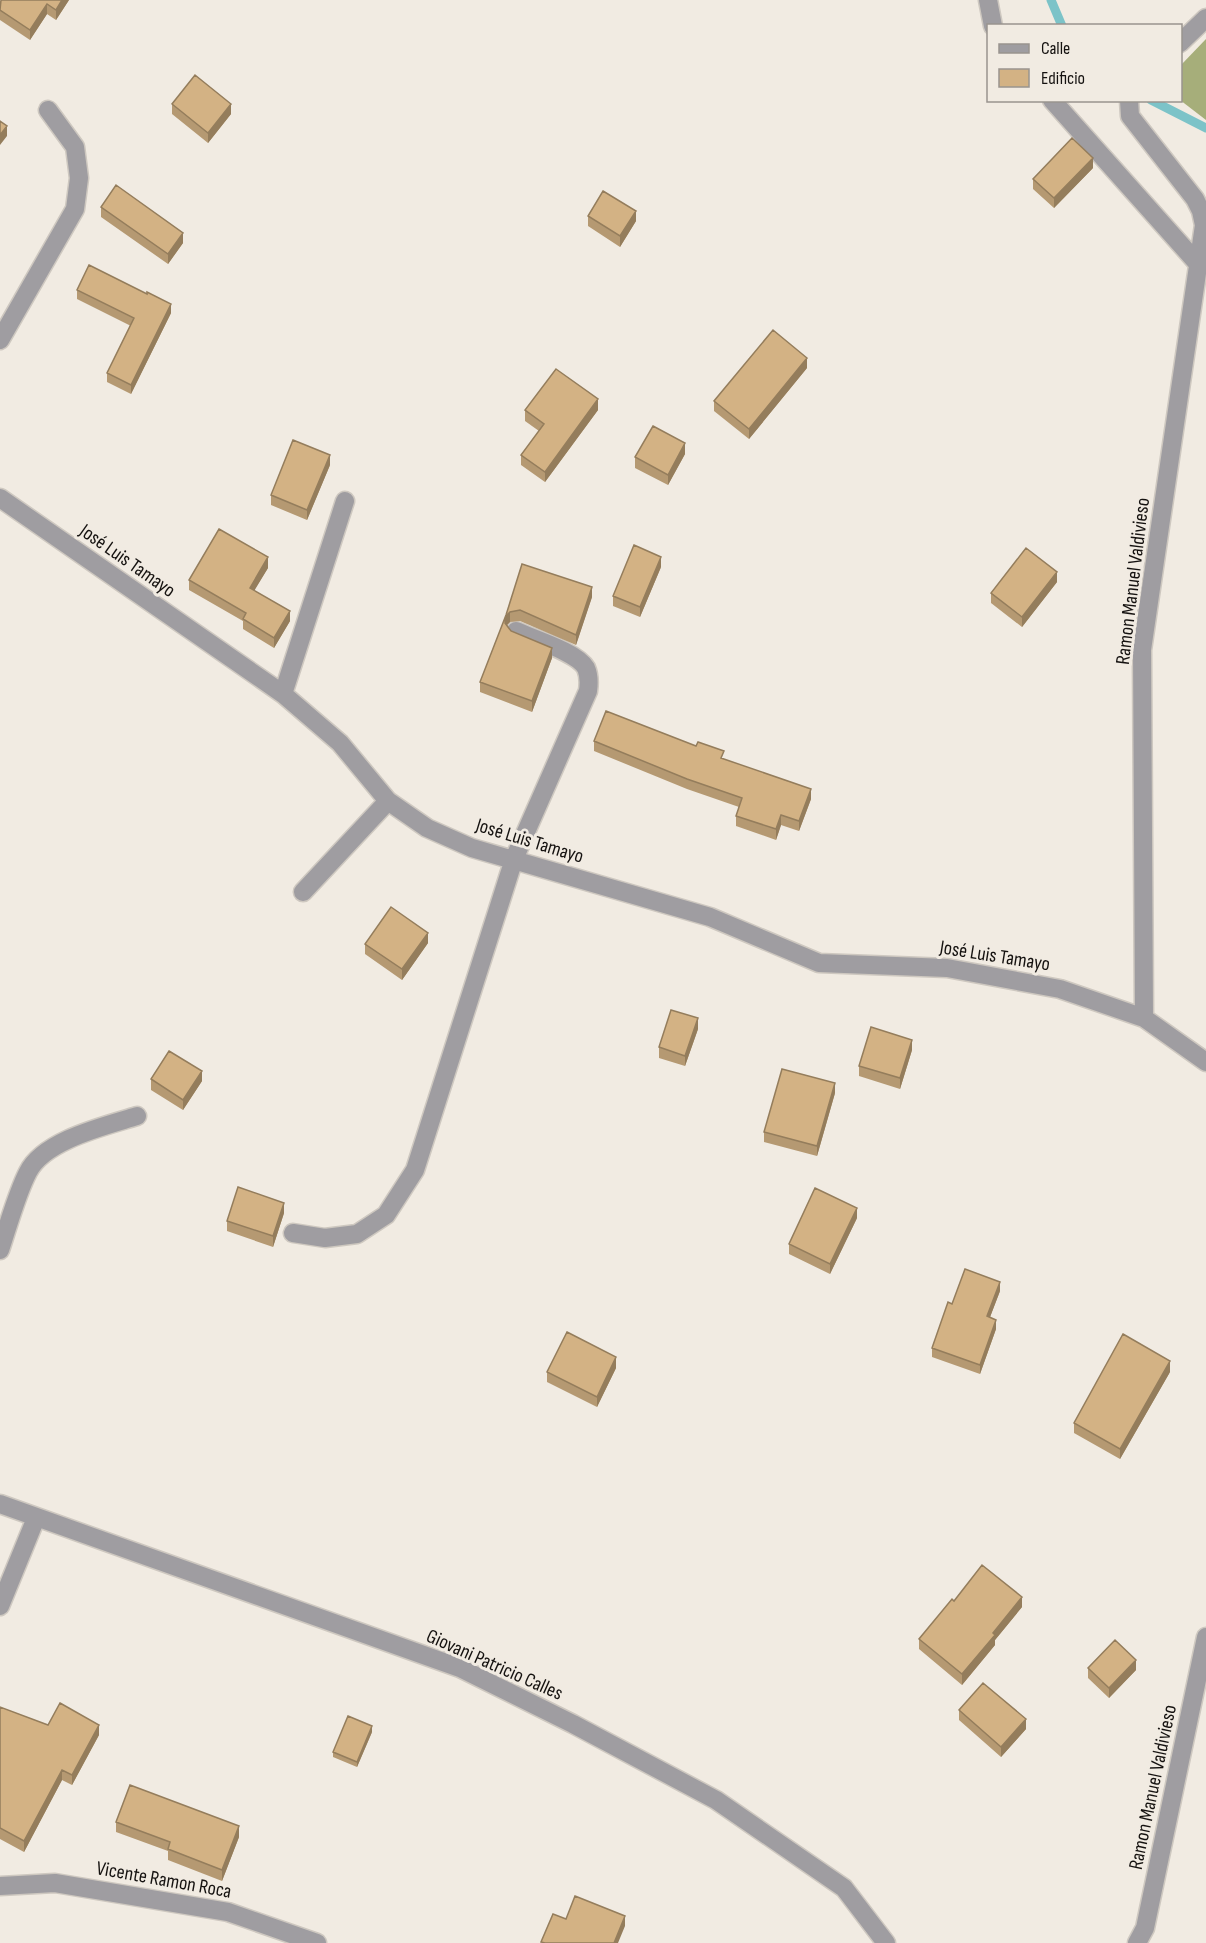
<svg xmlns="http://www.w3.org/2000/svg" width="1206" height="1943" viewBox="0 0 1206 1943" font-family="'Sofia Sans Condensed',sans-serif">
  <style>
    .forest { fill: #a6ae7a }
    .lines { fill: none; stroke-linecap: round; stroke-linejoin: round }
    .stream { stroke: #7cc3c8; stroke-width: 9 }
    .minor-casing { stroke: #cec8c0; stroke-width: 21 }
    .minor { stroke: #9f9da1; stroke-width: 18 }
    .wall { fill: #b59972 }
    .shaded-wall { fill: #947d5c }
    .building { fill: #d3b284; stroke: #947d5c; stroke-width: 1.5 }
    .labels { text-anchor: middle; stroke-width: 6; stroke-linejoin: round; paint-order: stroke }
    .street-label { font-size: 20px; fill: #151210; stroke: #f1ebe2 }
  </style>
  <rect width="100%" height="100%" fill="#f1ebe2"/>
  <!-- forest -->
  <path class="forest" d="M1206,39V120L1180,100L1181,65Z"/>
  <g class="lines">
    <!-- stream -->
    <path class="stream" d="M1051,0L1062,26
      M1151,100L1206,128"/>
    <defs>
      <path id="minor" d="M988,0L993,26
        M1180,43L1206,18
        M1052,100L1199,265
        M1129,100L1130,116L1195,199L1201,211L1204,225L1142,650L1144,1018L1206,1062
        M0,340L75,209L79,178L75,147L48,110
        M0,498L283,694L340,743L388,801L427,828L472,848L710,917L819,963L947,968L1060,989L1144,1018
        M283,694L345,501
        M303,892L388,801
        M293,1233L325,1238L357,1234L386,1215L415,1170L514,859L588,691C589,684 589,675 586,668C577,652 533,639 516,631
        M0,1250C8,1226 17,1193 28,1172C44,1140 105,1126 137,1116
        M0,1504L460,1668L573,1724L716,1800L844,1888L886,1943
        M0,1606L36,1518
        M0,1886L55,1883L228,1912L317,1943
        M1137,1943L1145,1928L1206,1637"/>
    </defs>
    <!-- minor casing -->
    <use href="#minor" class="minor-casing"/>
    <!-- minor -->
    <use href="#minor" class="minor"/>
  </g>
  <!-- wall -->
  <path class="wall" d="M69,0L56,20L47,14L30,40L0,20V1Z
    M172,104L231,114L208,143L172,114Z
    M1093,168L1054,208L1033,189V179Z
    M101,207L183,243L168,264L101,217Z
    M588,216L636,221L620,247L588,226Z
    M77,290L147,294L171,313L131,394L107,382V373L131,326L77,299Z
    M807,368L749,439L714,411V401Z
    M525,410H598L545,482L521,465V455L539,431L525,421Z
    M685,454L668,485L635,468V457Z
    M330,465L307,520L271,505V495Z
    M522,564L592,597L576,645L520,621L510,622L507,625L511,631L552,658L532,712L480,692V682L506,615Z
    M661,567L640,617L613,606V596Z
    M268,568L254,590L290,621L274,648L243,629V621L189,590V580Z
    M1057,582L1022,627L991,603V593Z
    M594,741L724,759L811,799L799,831L781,825L776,840L736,826V816L739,807L687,789L594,751Z
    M428,943L402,980L365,954V944Z
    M698,1029L685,1066L659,1058V1047Z
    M912,1050L900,1089L859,1076V1066Z
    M151,1079L202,1081L183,1110L151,1090Z
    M835,1093L817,1156L764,1142V1132Z
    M284,1213L273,1247L227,1231V1221Z
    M857,1218L830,1274L789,1254V1244Z
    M1000,1291L990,1317L996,1329L980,1374L932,1357V1348L952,1304Z
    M616,1368L597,1407L547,1382V1372Z
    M1170,1372L1120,1459L1074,1433V1423Z
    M954,1601L1022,1607L995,1640V1645L962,1685L919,1649V1639Z
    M1088,1668L1136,1670L1109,1698L1088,1678Z
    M0,1707L48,1725L99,1735L72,1785L62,1780L24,1852L0,1839Z
    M959,1710L1026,1729L1001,1757L959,1720Z
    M372,1732L357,1767L333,1757V1752Z
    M116,1822L239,1837L222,1881L168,1860V1851L116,1832Z"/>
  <!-- shaded-wall -->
  <path class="shaded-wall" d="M62,0H69L56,20V10Z
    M47,4V14L30,40V30Z
    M231,104V114L208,143V133Z
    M7,126V136L0,145V135Z
    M1093,158V168L1054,208V198Z
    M636,211V221L620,247V236Z
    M183,233V243L168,264V254Z
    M171,304V313L131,394V385Z
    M807,358V368L749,439V429Z
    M598,399V410L545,482V472Z
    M685,443V454L668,485V475Z
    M330,455V465L307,520V510Z
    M268,557V568L250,598V588Z
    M661,557V567L640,617V607Z
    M1057,572V582L1022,627V617Z
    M592,587V597L576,645V635Z
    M290,611V621L274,648V638Z
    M510,612V622L506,626L505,623L506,616Z
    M552,648V658L532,712V701Z
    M811,789V799L799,831V821Z
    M781,815V825L776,840V829Z
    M428,933V943L402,980V969Z
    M698,1018V1029L685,1066V1056Z
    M912,1040V1050L900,1089V1078Z
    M202,1071V1081L183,1110V1100Z
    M835,1083V1093L817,1156V1146Z
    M284,1203V1213L273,1247V1236Z
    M857,1208V1218L830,1274V1264Z
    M1000,1282V1291L987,1325V1316Z
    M996,1320V1329L980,1374V1365Z
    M616,1357V1368L597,1407V1397Z
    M1170,1361V1372L1120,1459V1449Z
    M1022,1597V1607L995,1640V1645L962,1685V1674L993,1633Z
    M1136,1660V1670L1109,1698V1688Z
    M1026,1719V1729L1001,1757V1747Z
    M99,1725V1735L72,1785V1775Z
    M372,1726V1732L357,1767V1762Z
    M62,1770V1780L24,1852V1841Z
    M239,1826V1837L222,1881V1870Z
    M625,1916V1926L618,1943H614Z"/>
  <!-- building -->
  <path class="building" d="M1,0H62L56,10L47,4L30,30L0,10Z
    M195,75L231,104L208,133L172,104Z
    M0,121L7,126L0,135Z
    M1072,138L1093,158L1054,198L1033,179Z
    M116,185L183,233L168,254L101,207Z
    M603,191L636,211L620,236L588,216Z
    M89,265L147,294V292L171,304L131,385L107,373L134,318L77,290Z
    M773,330L807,358L749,429L714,401Z
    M556,369L598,399L545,472L521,455L544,424L525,410Z
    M653,426L685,443L668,475L635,457Z
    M293,440L330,455L307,510L271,495Z
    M219,529L268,557L250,588L290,611L274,638L243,619L246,613L189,580Z
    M634,545L661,557L640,607L613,596Z
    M1026,548L1057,572L1022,617L991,593Z
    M522,564L592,587L576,635L520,610L510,612L506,616L505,623L511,631L552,648L532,701L480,682L506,615Z
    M606,711L696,746L698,742L724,751L721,758L811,789L799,821L781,815L776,829L736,816L742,798L687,779L594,741Z
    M391,907L428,933L402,969L365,944Z
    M671,1010L698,1018L685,1056L659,1047Z
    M871,1027L912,1040L900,1078L859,1066Z
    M169,1051L202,1071L183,1100L151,1079Z
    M782,1069L835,1083L817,1146L764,1132Z
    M238,1187L284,1203L273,1236L227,1221Z
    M815,1188L857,1208L830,1264L789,1244Z
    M965,1269L1000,1282L987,1316L996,1320L980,1365L932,1348L948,1302L952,1304Z
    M567,1332L616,1357L597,1397L547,1372Z
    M1123,1334L1170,1361L1120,1449L1074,1423Z
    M982,1565L1022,1597L993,1633L995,1635L962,1674L919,1639L952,1599L954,1601Z
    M1115,1640L1136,1660L1109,1688L1088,1668Z
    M983,1683L1026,1719L1001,1747L959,1710Z
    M60,1703L99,1725L72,1775L62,1770L24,1841L0,1828V1707L48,1725Z
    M348,1716L372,1726L357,1762L333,1752Z
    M130,1785L239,1826L222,1870L168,1849L170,1842L116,1822Z
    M575,1896L625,1916L614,1943H545L541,1942L553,1914L566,1919Z"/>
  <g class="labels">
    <!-- street labels -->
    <g class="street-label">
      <text transform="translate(128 560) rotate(35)" y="7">José Luis Tamayo</text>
      <text transform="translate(1132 581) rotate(-83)" y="7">Ramon Manuel Valdivieso</text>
      <text transform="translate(530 840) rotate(17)" y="7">José Luis Tamayo</text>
      <text transform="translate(995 955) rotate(9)" y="7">José Luis Tamayo</text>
      <text transform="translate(495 1664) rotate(24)" y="7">Giovani Patricio Calles</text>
      <text transform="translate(1152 1787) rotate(-78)" y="7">Ramon Manuel Valdivieso</text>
      <text transform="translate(164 1879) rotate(10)" y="7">Vicente Ramon Roca</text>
    </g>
  </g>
  <!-- legend -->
  <rect x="987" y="24" width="195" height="78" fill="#f1ebe2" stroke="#99948e" stroke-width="1.5"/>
  <rect x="999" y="44" width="30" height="9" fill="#9f9da1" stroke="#99948e" stroke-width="1.5"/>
  <text x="1041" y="54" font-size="18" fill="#151210">Calle</text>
  <rect x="999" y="69" width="30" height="18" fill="#d3b284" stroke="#99948e" stroke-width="1.5"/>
  <text x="1041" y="84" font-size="18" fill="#151210">Edificio</text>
</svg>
